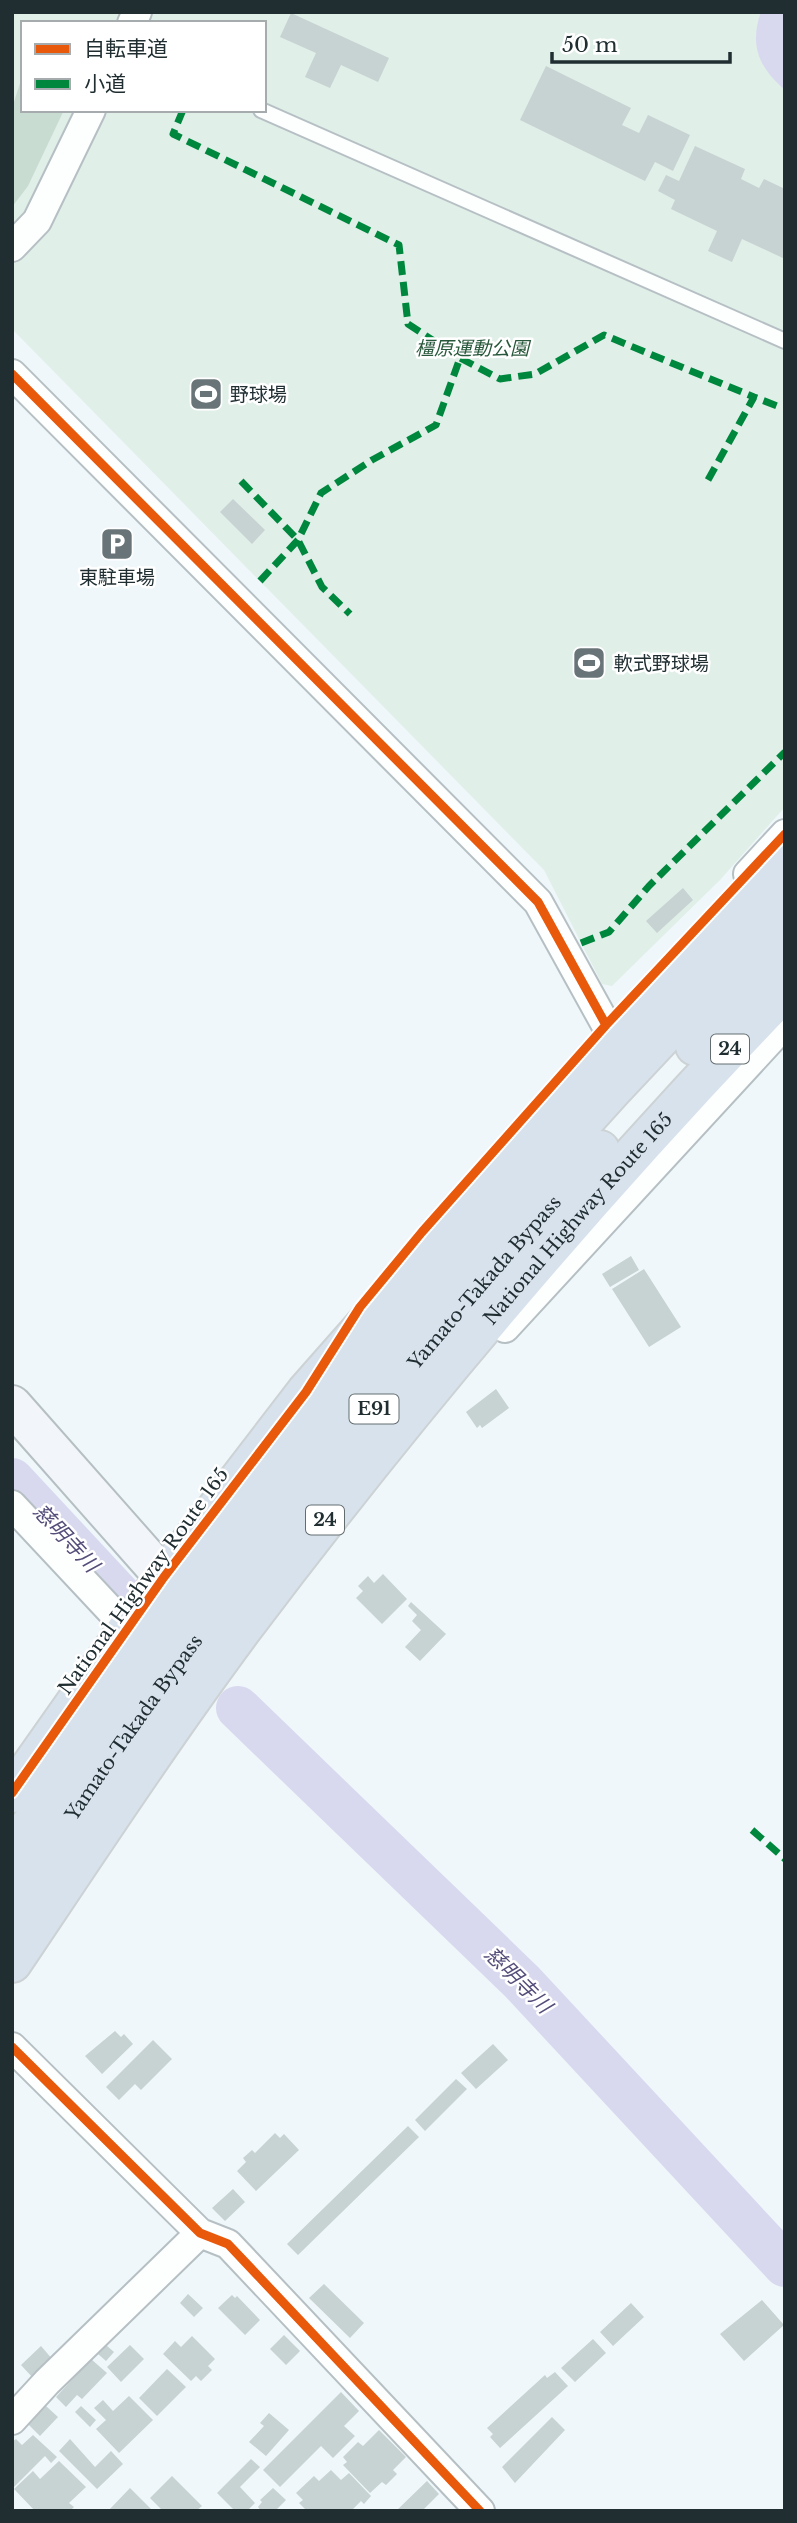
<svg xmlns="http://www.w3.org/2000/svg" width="797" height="2523" viewBox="0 0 797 2523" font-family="'Libre Baskerville','Noto Sans JP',serif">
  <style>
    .green { fill: #e0efe8; fill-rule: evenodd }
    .forest { fill: #c8dcd2 }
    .water { fill: #d8d9ef }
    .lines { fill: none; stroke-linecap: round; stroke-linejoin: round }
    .river { stroke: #d8d9ef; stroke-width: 44 }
    .building { fill: #c7d2d2 }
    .lane-casing { stroke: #b6c0c4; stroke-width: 18 }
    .street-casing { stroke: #b6c0c4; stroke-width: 32 }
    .secondary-casing { stroke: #b6c0c4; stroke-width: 42 }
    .highway-casing { stroke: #cdd2d4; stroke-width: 42 }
    .lane { stroke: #fdfefe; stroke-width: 14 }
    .street { stroke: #fdfefe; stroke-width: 28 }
    .secondary { stroke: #f2f5f9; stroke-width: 38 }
    .highway { stroke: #d8e2ec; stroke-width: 38 }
    .quiet { stroke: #00873e; stroke-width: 7; stroke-dasharray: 14 7; stroke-linecap: butt }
    .cycleway-casing { stroke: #fff; stroke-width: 13 }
    .cycleway { stroke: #e8590c; stroke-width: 9 }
    .labels { text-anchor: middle; stroke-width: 5; stroke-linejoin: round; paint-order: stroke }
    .shield { fill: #fff; stroke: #636d70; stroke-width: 2 }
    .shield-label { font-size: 18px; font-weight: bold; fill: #202e32 }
    .park-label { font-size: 19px; font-style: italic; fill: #28583b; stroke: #fff }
    .poi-label { font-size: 19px; fill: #202e32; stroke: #fff; text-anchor: start }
    .street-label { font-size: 19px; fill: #202e32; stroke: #fff }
    .water-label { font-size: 21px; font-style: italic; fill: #544e7a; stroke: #fff }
  </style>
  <rect width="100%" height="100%" fill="#eff7fa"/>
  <!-- green -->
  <path class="green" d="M12,12H785V807L720,880L612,986L602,984L544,870L12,329ZM23,23H264V110H23Z"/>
  <!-- forest -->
  <path class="forest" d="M23,74V110H64L28,186L12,207V108Z"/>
  <!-- water -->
  <path class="water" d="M761,12H785V90C759,68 749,45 761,12Z"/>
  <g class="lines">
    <!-- river -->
    <path class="river" d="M12,1480L120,1596
      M238,1708L522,1982L785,2265"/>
  </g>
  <!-- building -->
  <path class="building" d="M291,13L389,58L378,82L341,65L330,88L305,77L316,53L280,37Z
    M546,66L631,108L622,125L639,133L648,115L690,135L673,171L655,162L645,181L520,120Z
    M695,146L745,169L741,179L759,188L764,179L785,189V259L742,239L732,262L708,251L717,231L671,209L675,200L658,191L666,175L679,181Z
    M233,499L265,530L252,544L220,512Z
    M683,888L693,900L657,933L646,921Z
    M631,1256L639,1270L610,1287L602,1274Z
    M644,1269L681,1327L649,1347L612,1289Z
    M496,1389L509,1408L482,1428L480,1425L477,1428L466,1412Z
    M383,1574L407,1599L382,1624L356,1598L363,1591L358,1586L368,1576L374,1583Z
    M411,1602L446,1634L420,1661L405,1647L421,1630L412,1621L417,1615L408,1606Z
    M115,2031L121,2037L124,2034L133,2044L102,2074L85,2056Z
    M153,2040L172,2059L141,2090L135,2084L119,2100L106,2087Z
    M493,2044L508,2060L476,2089L461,2073Z
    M456,2079L467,2089L425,2131L415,2120Z
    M408,2126L419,2137L298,2255L287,2244Z
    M275,2133L280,2138L284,2134L299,2150L256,2191L237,2171L246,2162L243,2158L252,2150L255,2153Z
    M233,2189L245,2202L225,2221L212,2208Z
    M324,2284L364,2323L350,2338L309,2298Z
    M188,2294L203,2308L194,2317L180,2303Z
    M232,2295L235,2298L237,2296L260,2320L245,2335L218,2308Z
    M762,2300L784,2325L744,2361L720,2334Z
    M631,2303L644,2317L613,2346L600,2332Z
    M284,2335L300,2351L286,2365L270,2349Z
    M192,2336L215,2359L208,2366L212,2370L201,2381L196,2376L191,2381L163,2354L175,2341L181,2347Z
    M593,2339L606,2353L575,2382L561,2368Z
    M106,2345L114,2352L106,2361L98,2354Z
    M130,2345L144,2359L121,2382L107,2367Z
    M41,2346L53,2360L33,2378L21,2365Z
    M91,2359L107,2373L82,2399L77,2395L66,2407L56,2397Z
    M167,2369L186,2387L157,2416L139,2398Z
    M555,2372L568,2386L500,2448L490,2437L493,2434L487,2428L545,2375L547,2378Z
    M341,2392L359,2411L344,2426L355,2436L333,2458L321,2446L280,2487L263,2470Z
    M129,2396L153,2420L119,2453L96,2429L106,2420L94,2408L103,2400L113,2411Z
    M46,2406L58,2417L40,2436L28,2424Z
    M81,2406L96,2420L90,2427L75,2412Z
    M269,2413L289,2430L266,2456L249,2442L264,2426L260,2423Z
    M552,2417L565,2430L515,2483L502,2467Z
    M379,2430L406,2457L393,2470L397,2474L386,2485L382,2482L370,2493L343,2465L347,2462L343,2457L358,2442L363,2446Z
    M33,2435L57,2457L51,2463L45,2456L12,2489V2442L16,2439L22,2445Z
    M70,2439L95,2467L111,2451L123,2464L97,2489L59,2451Z
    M251,2459L260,2467L240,2487L255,2503L247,2511H235L217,2493Z
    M59,2461L86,2487L69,2503L74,2507L70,2511H35L14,2489L33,2471L40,2479Z
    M331,2470L341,2480L349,2473L371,2496L364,2504L361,2501L351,2511H307L299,2503L303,2500L296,2493L314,2476L319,2481Z
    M172,2476L202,2506L196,2511H163L150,2498Z
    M427,2481L439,2494L422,2511H396Z
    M130,2488L153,2511H108Z
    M273,2488L286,2500L275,2511H261L258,2507L262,2502L260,2500Z"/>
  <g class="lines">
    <defs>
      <path id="lane" d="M261,110L785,341"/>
      <path id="street" d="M132,23L137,12
        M12,247L37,221L91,110
        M12,374L538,902L606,1025
        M748,874L785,834
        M505,1328L785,1024
        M12,1505L129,1630
        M12,2047L200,2233L228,2244L480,2511
        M12,2420L47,2382L200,2233"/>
      <path id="secondary" d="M12,1405L164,1577"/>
      <g id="highway">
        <path d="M695,1046L785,951"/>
        <path d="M12,1793L164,1577L306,1392L609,1048L785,861"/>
        <path d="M12,1852L113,1704L351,1385L479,1237L613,1089L785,906"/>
        <path id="s1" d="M12,1907C183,1636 386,1388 600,1150"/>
        <path id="s2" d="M12,1963C88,1850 162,1737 243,1628C411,1405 591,1193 785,991"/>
      </g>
    </defs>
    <!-- lane casing -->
    <use href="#lane" class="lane-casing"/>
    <!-- street casing -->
    <use href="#street" class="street-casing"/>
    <!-- secondary casing -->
    <use href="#secondary" class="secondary-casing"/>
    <!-- highway casing -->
    <use href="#highway" class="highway-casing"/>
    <!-- lane -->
    <use href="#lane" class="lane"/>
    <!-- street -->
    <use href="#street" class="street"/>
    <!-- secondary -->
    <use href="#secondary" class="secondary"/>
    <!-- highway -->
    <use href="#highway" class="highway"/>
    <!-- quiet -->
    <path class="quiet" d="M183,110L173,134L399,245L408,324L460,358L500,379L535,374L604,335L754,397
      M708,480L754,397L780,407
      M241,481L298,540L322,587L350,614
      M260,581L298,540L321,493L372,460L436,425L460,358
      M581,943L609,932L649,886L785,752
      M752,1830L785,1859"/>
    <defs>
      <path id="cycleway" d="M12,374L538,902L606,1025
        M12,1793L164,1577L306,1392L360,1307L422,1232L606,1025L785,834
        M12,2047L200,2233L228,2244L480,2511"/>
    </defs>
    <!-- cycleway casing -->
    <use href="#cycleway" class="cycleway-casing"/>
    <!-- cycleway -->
    <use href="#cycleway" class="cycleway"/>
  </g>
  <!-- icons -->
  <defs>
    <symbol id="stadium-square" viewBox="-11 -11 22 22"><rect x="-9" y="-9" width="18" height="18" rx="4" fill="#687478" stroke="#fff"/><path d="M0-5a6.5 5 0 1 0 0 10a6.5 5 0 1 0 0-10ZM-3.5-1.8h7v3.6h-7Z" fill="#fff"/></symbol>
    <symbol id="parking-square" viewBox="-11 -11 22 22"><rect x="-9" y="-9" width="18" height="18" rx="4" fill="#687478" stroke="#fff"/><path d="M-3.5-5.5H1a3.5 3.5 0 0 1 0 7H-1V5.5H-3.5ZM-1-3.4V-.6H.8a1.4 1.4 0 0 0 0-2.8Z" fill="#fff"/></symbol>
  </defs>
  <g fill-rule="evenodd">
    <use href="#stadium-square" x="187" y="375" width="38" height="38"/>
    <use href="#parking-square" x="98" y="525" width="38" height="38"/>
    <use href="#stadium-square" x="570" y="644" width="38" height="38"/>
  </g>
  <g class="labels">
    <!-- shield labels -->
    <g class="shield">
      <rect x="711" y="1034.5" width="38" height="29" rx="5"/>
      <rect x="349.5" y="1394.5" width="49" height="29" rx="5"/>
      <rect x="306" y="1505.5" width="38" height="29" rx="5"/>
    </g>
    <g class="shield-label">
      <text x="730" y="1055">24</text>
      <text x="374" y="1415">E91</text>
      <text x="325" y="1526">24</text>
    </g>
    <!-- park labels -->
    <g class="park-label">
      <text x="472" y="355">橿原運動公園</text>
    </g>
    <!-- poi labels -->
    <g class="poi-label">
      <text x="230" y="401">野球場</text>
      <text x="117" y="584" text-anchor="middle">東駐車場</text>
      <text x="614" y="670">軟式野球場</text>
    </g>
    <!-- street labels -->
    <g class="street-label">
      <text dy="7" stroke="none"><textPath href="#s2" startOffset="936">National Highway Route 165</textPath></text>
      <text dy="7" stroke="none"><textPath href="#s1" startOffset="784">Yamato-Takada Bypass</textPath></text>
      <text transform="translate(143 1581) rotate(-54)" y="7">National Highway Route 165</text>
      <text dy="7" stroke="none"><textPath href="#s1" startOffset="217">Yamato-Takada Bypass</textPath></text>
    </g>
    <!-- water labels -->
    <g class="water-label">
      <text transform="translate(66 1538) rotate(47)" y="7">慈明寺川</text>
      <text transform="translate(518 1980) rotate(45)" y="7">慈明寺川</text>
    </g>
  </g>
  <!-- border -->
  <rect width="797" height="2523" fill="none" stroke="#202e32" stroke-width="28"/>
  <!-- legend -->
  <rect x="21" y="21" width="245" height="91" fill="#ffffff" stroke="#a6abad" stroke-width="2"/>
  <rect x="35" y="44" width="35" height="10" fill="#e8590c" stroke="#a6abad" stroke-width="2"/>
  <text x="84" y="56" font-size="21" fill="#202e32">自転車道</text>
  <rect x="35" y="79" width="35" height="10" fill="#00873e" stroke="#a6abad" stroke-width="2"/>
  <text x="84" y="91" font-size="21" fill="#202e32">小道</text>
  <!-- scale -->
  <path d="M552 52v10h178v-10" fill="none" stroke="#202e32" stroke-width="3.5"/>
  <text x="562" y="52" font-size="21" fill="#202e32" stroke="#ffffff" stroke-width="5" paint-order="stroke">50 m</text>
</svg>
